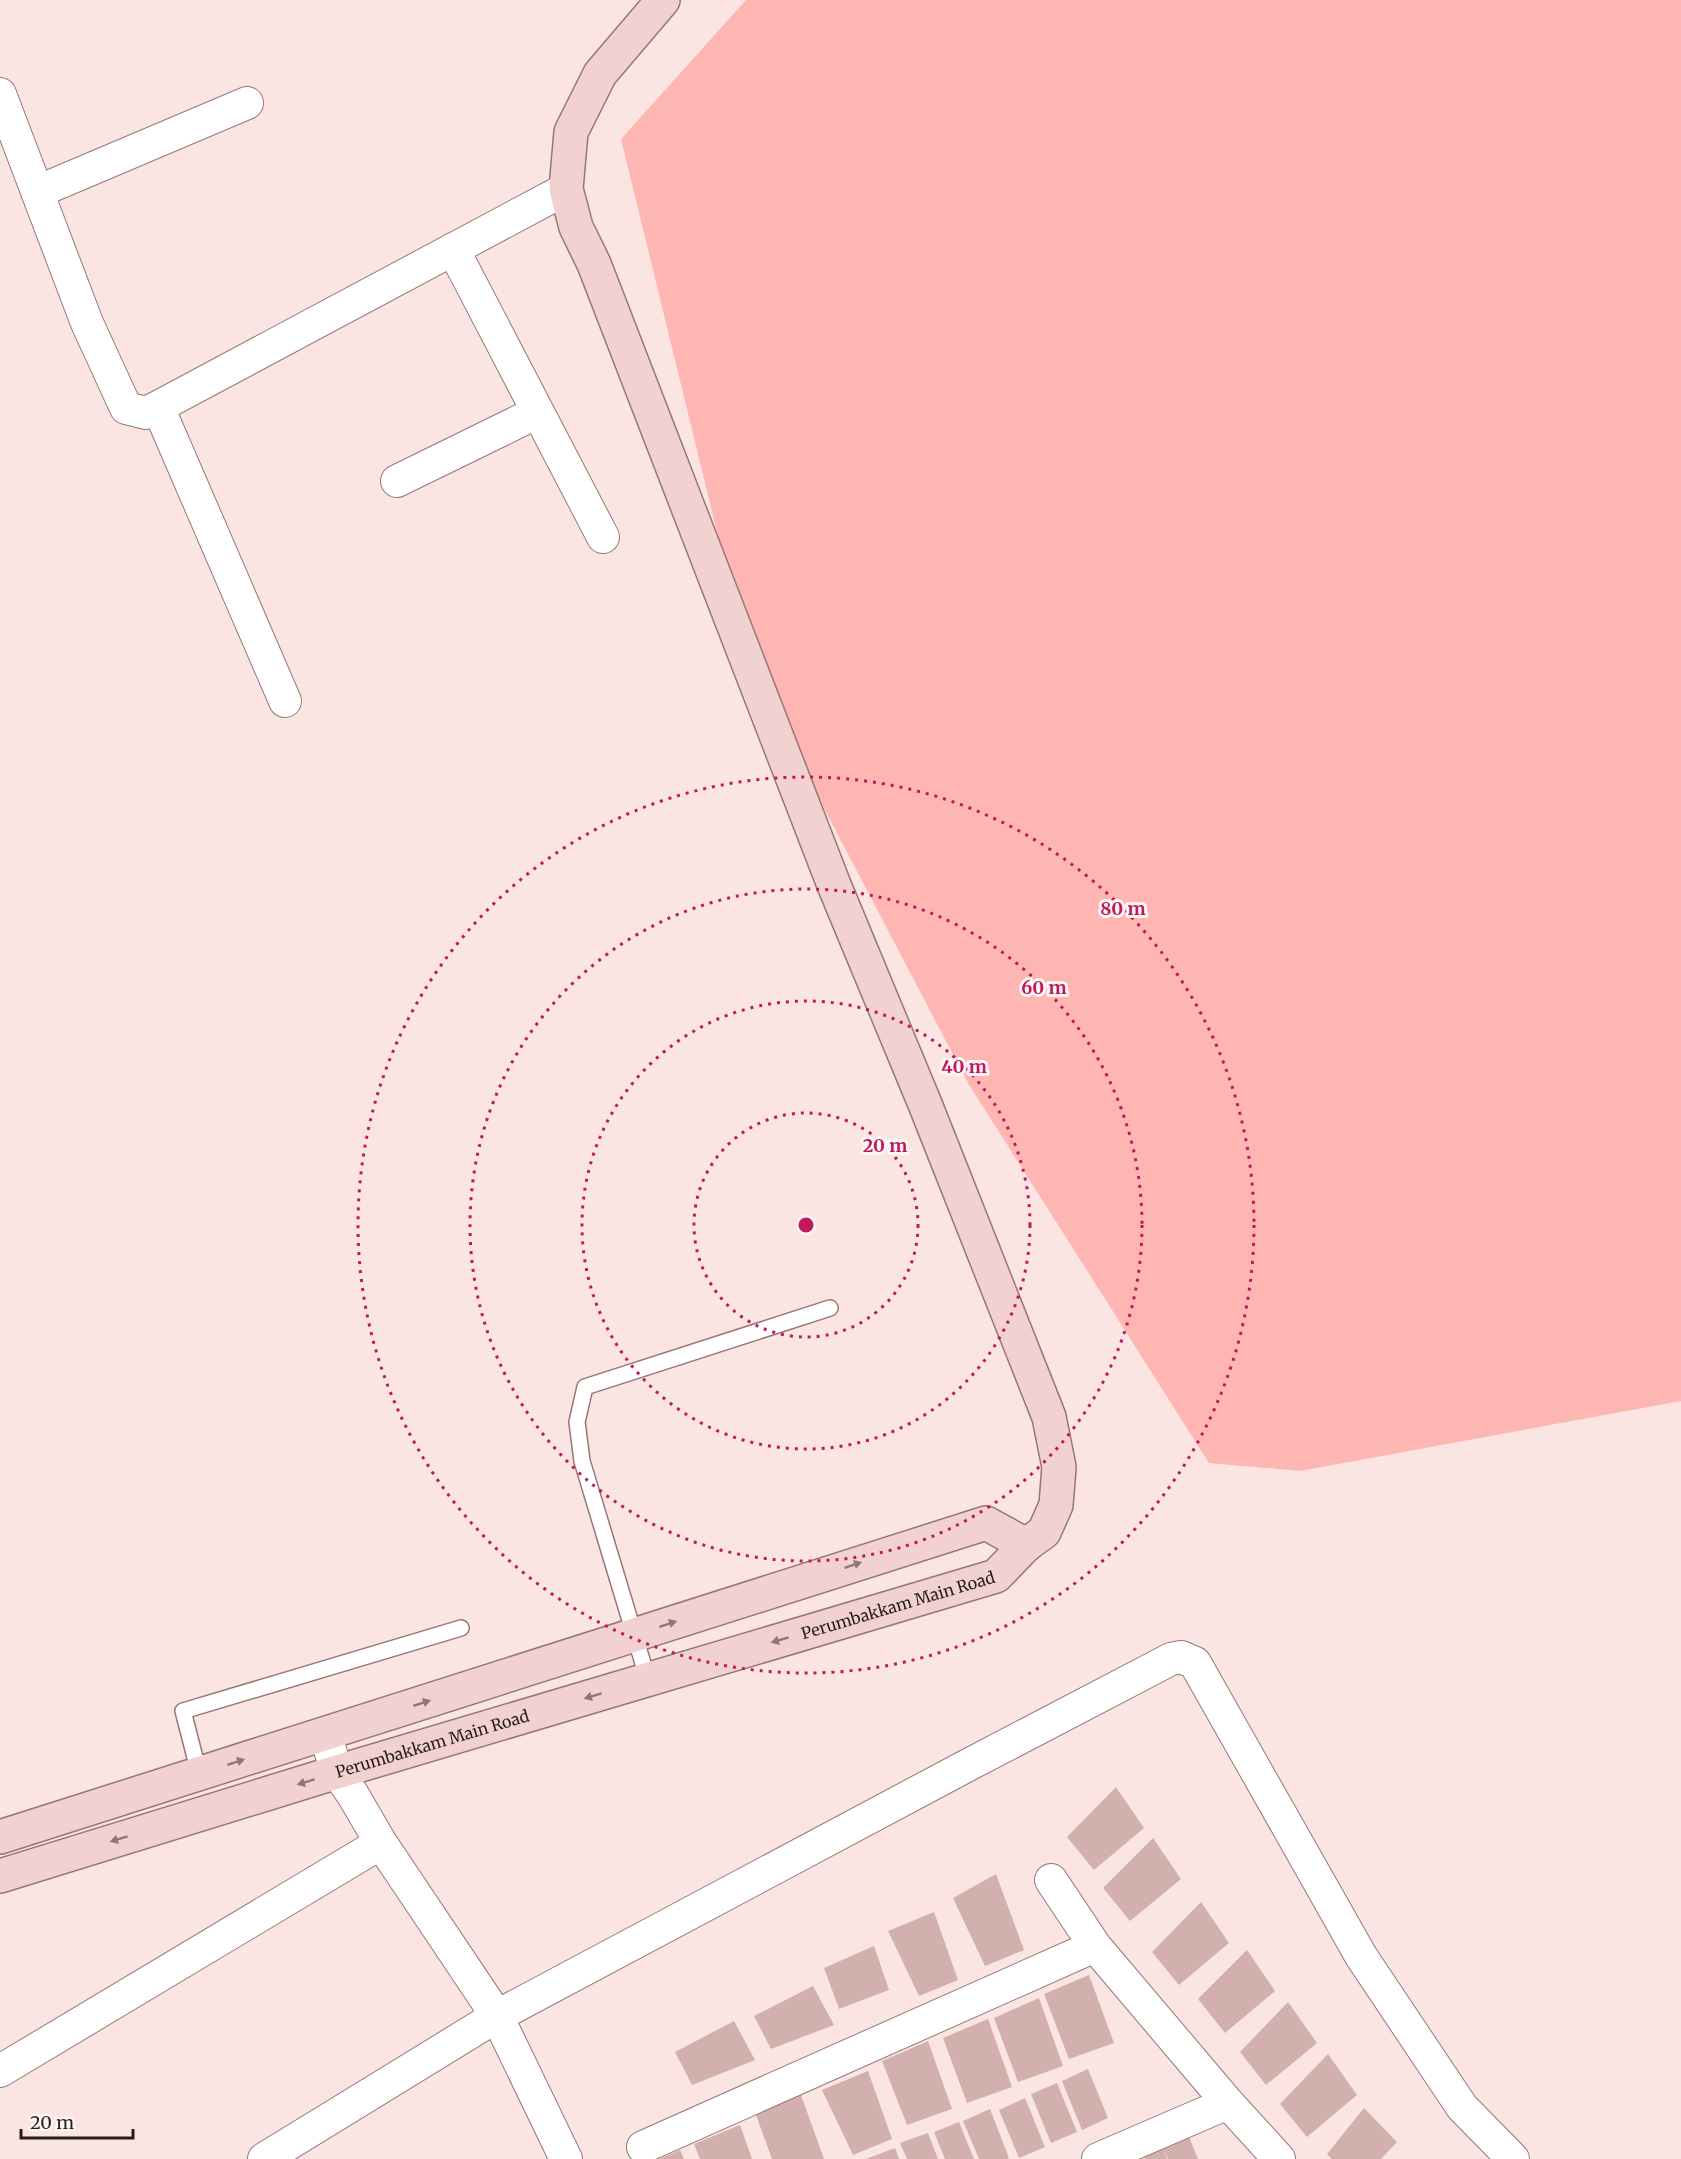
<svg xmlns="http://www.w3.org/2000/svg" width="1681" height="2159" viewBox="0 0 1681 2159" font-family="Merriweather,serif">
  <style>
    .green { fill: #feb6b3 }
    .building { fill: #d2b0ae }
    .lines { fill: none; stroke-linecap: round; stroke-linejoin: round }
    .lane-casing { stroke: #977776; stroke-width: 18 }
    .street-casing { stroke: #977776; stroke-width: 34 }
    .secondary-casing { stroke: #977776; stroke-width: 36 }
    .lane { stroke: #fff; stroke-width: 15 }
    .street { stroke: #fff; stroke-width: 32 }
    .secondary { stroke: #f1d2d1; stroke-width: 33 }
    .oneway { fill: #8e7877 }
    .ring { fill: none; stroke: #c2185b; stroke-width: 3; stroke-dasharray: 3 6 }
    .labels { text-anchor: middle; stroke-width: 6; stroke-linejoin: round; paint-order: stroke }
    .street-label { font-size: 16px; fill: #2a1e1d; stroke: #fdf6f5 }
    .centre { fill: #c2185b; stroke: #fdf6f5; stroke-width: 3 }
    .ring-label { font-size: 18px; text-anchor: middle; font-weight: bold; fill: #c2185b; stroke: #fdf6f5; stroke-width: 6; stroke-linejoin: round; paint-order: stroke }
  </style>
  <rect width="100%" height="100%" fill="#fae5e3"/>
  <!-- green -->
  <path class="green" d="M746,0H1681V1401L1300,1471L1209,1463L968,1083L750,667L621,139Z"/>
  <!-- building -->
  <path class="building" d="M1116,1787L1144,1828L1094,1870L1067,1837Z
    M1153,1838L1181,1879L1130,1921L1103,1888Z
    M996,1874L1024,1950L985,1966L953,1898Z
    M1201,1902L1229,1943L1179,1985L1152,1952Z
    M934,1912L958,1980L919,1996L888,1931Z
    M874,1946L889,1990L839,2009L824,1968Z
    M1247,1950L1275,1991L1225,2033L1198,1999Z
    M1089,1975L1114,2043L1069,2059L1044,1994Z
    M813,1986L834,2025L771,2049L754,2016Z
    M1039,1998L1063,2066L1018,2082L994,2018Z
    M1288,2002L1317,2043L1266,2085L1240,2052Z
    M988,2019L1012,2087L967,2103L943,2038Z
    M734,2021L755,2060L692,2085L675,2052Z
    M928,2041L952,2109L907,2125L882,2061Z
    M1328,2054L1357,2095L1307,2137L1280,2104Z
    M1088,2069L1108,2118L1082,2130L1062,2081Z
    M868,2071L892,2139L853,2155L822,2090Z
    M1057,2083L1077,2132L1051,2143L1031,2094Z
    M801,2095L824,2159H772L756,2115Z
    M1025,2098L1045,2147L1019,2158L999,2110Z
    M1364,2108L1397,2142L1381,2159H1332L1327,2154Z
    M990,2109L1009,2158L1007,2159H979L963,2121Z
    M959,2122L974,2159H945L934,2132Z
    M740,2125L752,2159H700L694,2144Z
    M1187,2132L1198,2159H1168L1164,2150L1167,2159H1145L1142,2152Z
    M928,2133L938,2159H907L900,2143Z
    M895,2148L899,2159H866Z
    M680,2150L684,2159H659Z"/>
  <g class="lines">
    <defs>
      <path id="lane" d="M648,1680L582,1461L577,1422L585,1387L830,1308
        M199,1773L183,1711L461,1628"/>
      <path id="street" d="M0,94L87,323L126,408L146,413L158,407L285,701
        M37,192L247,103
        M453,249L603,537
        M158,407L566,189
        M397,481L538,412
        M325,1734L337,1772L353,1795L381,1843L497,2016L566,2159
        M1051,1880L1095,1946L1228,2103L1279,2159
        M0,2071L381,1843
        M643,2147L1095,1946
        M264,2159L497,2016L970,1764L1171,1659L1181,1657L1195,1663L1361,1956L1462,2107L1513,2159
        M1098,2159L1228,2103"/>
      <g id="secondary">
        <path d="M0,1837L986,1523L1026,1545"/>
        <path id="s1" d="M0,1876L337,1772L996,1576L1026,1545L1044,1532L1056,1505L1059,1467L1049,1417L925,1104L834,885L594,264L576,227L566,189L571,132L600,74L663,0"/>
      </g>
    </defs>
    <!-- lane casing -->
    <use href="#lane" class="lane-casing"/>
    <!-- street casing -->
    <use href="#street" class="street-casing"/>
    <!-- secondary casing -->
    <use href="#secondary" class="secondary-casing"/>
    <!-- lane -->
    <use href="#lane" class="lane"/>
    <!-- street -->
    <use href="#street" class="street"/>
    <!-- secondary -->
    <use href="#secondary" class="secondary"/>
  </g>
  <!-- one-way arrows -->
  <defs><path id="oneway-solid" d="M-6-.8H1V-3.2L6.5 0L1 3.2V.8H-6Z" transform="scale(1.5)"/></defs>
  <g class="oneway">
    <use href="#oneway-solid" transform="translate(853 1565) rotate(-18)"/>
    <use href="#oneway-solid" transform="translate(668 1624) rotate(-18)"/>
    <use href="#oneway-solid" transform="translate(780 1640) rotate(163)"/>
    <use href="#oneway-solid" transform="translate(593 1696) rotate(163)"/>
    <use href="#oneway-solid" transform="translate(422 1703) rotate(-18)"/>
    <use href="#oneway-solid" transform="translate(236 1762) rotate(-18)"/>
    <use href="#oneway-solid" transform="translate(306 1782) rotate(163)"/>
    <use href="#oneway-solid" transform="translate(119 1839) rotate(163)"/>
  </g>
  <!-- distance rings -->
  <g class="ring">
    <circle cx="806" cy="1225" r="112"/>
    <circle cx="806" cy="1225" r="224"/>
    <circle cx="806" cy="1225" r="336"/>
    <circle cx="806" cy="1225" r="448"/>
  </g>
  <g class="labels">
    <!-- street labels -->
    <g class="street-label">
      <text dy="6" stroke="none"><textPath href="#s1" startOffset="938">Perumbakkam Main Road</textPath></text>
      <text dy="6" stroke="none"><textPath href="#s1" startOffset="452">Perumbakkam Main Road</textPath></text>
    </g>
  </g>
  <circle cx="806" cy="1225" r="9" class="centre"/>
  <g class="ring-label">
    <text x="1123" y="915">80 m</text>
    <text x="1044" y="994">60 m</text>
    <text x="964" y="1073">40 m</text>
    <text x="885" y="1152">20 m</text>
  </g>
  <!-- scale -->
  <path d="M21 2129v9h112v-9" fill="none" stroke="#2a1e1d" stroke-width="3"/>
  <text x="30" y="2129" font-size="18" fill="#2a1e1d" stroke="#fdf6f5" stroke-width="4.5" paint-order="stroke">20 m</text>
</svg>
